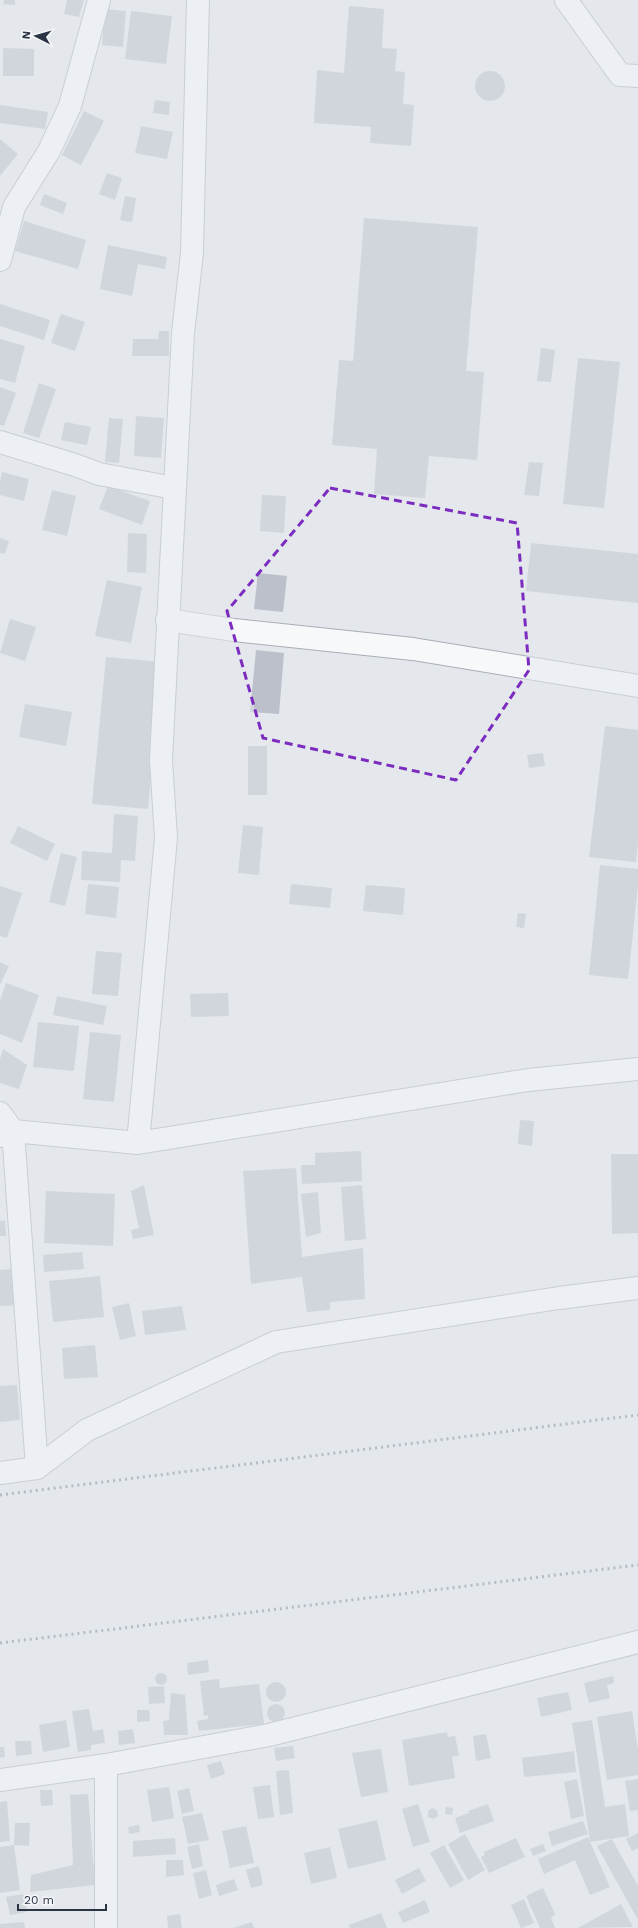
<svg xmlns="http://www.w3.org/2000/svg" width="638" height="1928" viewBox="0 0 638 1928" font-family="'Work Sans',sans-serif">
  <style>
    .building { fill: #bbc0ca }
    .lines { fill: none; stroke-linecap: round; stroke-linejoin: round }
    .minor-casing { stroke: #a9aeb7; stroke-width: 24 }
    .minor { stroke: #f7f8fa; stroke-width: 22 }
    .rail { stroke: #7d8696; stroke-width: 3; stroke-dasharray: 2 4; stroke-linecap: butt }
    .marked { fill: none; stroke: #7b2cbf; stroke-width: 3; stroke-dasharray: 8 5; stroke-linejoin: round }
  </style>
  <rect width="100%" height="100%" fill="#e4e7ec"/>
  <!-- building -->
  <path class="building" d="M4,0H15V5L3,4Z
    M67,0H84L79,17L64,14Z
    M349,6L384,9L382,48L397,49L395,71L405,72L403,104L414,105L411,146L370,143L371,127L314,123L317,70L344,73Z
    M105,9L126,11L123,47L102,45Z
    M131,11L172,16L166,64L125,59Z
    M3,48L34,49V76H3Z
    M475 86a15 15 0 1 1 30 0a15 15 0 1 1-30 0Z
    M155,100L170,102L169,115L153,113Z
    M0,105L48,112L45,129L0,123Z
    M84,111L104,121L81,165L62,155Z
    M141,126L173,132L167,159L135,153Z
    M0,139L18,154L0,176Z
    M107,173L122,178L115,200L99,194Z
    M44,194L67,203L63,214L40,205Z
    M125,196L136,198L132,222L120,220Z
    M364,218L478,227L466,371L484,372L477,460L429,456L425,498L374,494L377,449L332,445L339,360L353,361Z
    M24,221L86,240L78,269L15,251Z
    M108,245L167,257L165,269L138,264L132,296L100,289Z
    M0,304L50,320L44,340L0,326Z
    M61,314L85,322L75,351L51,343Z
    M159,331H169V356H132L133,339H158Z
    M0,339L25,346L15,383L0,379Z
    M541,348L555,350L551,382L537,381Z
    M578,358L620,362L604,508L563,504Z
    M39,383L56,389L39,438L23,433Z
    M0,387L16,393L4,426L0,425Z
    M136,416L164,418L161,458L134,456Z
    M109,418L123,419L119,463L105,462Z
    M65,422L91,427L87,445L61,440Z
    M529,462L543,463L539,496L524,495Z
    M2,472L29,479L24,501L0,495V481Z
    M108,486L150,501L142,525L99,509Z
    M52,490L76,496L67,536L42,530Z
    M262,495L286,496L284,533L260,531Z
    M128,533L147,534L146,573L127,572Z
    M0,538L9,541L5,554L0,553Z
    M531,543L638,554V603L526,591Z
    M258,573L287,576L283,612L254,609Z
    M107,580L142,587L131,643L95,636Z
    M10,619L36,627L25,661L0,653Z
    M256,650L284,653L279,714L250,712Z
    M106,657L162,662L148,809L92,804Z
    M25,704L72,712L66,746L19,737Z
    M605,726L638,730V842L636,862L589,857Z
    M248,746H267V795H248Z
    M543,753L545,766L529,768L527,755Z
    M114,814L138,816L135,861L121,860L120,882L81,880L82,851L112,853Z
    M243,825L263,827L259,875L238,873Z
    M18,826L55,844L47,861L10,843Z
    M61,853L77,857L65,906L49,902Z
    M600,865L638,869V885L628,979L589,975Z
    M88,884L119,887L116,918L85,914Z
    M291,884L332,888L330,908L289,904Z
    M366,885L405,888L403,915L363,911Z
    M0,886L22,893L7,938L0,936Z
    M518,913L526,914L524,928L516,927Z
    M96,951L122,953L118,996L92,994Z
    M0,962L9,966L0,985Z
    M6,983L39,995L22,1043L0,1034V1000Z
    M228,993L229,1016L191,1017L190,994Z
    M57,996L107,1006L103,1025L53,1015Z
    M38,1022L79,1026L74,1071L33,1067Z
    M90,1032L121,1035L114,1102L83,1099Z
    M3,1049L27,1065L19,1089L0,1083V1059Z
    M520,1120L534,1121L532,1146L518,1144Z
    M361,1151L362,1181L302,1184L301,1165H315V1153Z
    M611,1154H638V1233L612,1234Z
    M296,1168L302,1257L363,1248L365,1299L330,1302V1310L307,1312L302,1277L251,1284L243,1171Z
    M144,1185L154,1235L133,1239L131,1230L139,1228L131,1191Z
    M362,1185L366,1239L345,1241L341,1187Z
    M46,1191L115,1194L113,1246L44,1243Z
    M318,1192L321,1233L306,1237L301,1194Z
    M5,1220L6,1236H0V1221Z
    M82,1252L84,1269L44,1272L43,1255Z
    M22,1268L23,1305L0,1306V1270Z
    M100,1276L104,1317L53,1322L49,1281Z
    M129,1303L136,1336L120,1340L112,1307Z
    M182,1306L186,1330L145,1335L142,1311Z
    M95,1345L98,1377L64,1379L62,1348Z
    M17,1385L20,1420L0,1422V1386Z
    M208,1660L209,1672L188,1675L187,1663Z
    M155 1679a6 6 0 1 1 12 0a6 6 0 1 1-12 0Z
    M613,1676L614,1683L607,1685L610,1698L589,1703L584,1683Z
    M219,1679L220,1688L259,1684L264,1724L199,1731L197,1721L208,1719V1715L204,1716L200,1681Z
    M266 1692a10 10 0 1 1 20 0a10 10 0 1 1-20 0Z
    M164,1686L165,1703L149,1704L148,1687Z
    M568,1692L572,1710L541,1717L537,1698Z
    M171,1693L185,1695L188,1735H164L163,1721L169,1720Z
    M267 1713a9 9 0 1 1 18 0a9 9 0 1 1-18 0Z
    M89,1709L93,1731L103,1729L105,1743L91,1745V1750L78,1752L72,1711Z
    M137,1710H149L150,1721L137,1722Z
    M632,1711L638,1750V1775L607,1780L597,1717Z
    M66,1720L70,1747L43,1752L39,1725Z
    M592,1720L605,1807L625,1804L629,1836L590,1842L610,1887L590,1895L575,1860L544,1874L538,1859L588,1837L590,1841L572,1723Z
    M133,1729L135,1743L119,1745L118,1731Z
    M447,1732L448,1737L455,1736L459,1755L452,1757L455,1778L409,1786L402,1740Z
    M486,1734L491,1758L476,1761L473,1736Z
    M15,1741H31L32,1754L16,1756Z
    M293,1746L295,1758L276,1761L274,1748Z
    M0,1747H4L5,1757L0,1758Z
    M381,1749L388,1792L361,1797L352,1753Z
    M574,1751L576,1772L524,1777L522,1758Z
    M221,1761L225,1774L211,1779L207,1765Z
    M289,1770L293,1813L280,1815L276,1771Z
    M577,1779L584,1816L571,1819L564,1782Z
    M638,1779V1810L630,1811L625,1781Z
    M270,1785L274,1817L258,1819L253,1787Z
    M169,1787L174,1818L152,1822L147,1790Z
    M189,1788L194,1811L182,1814L177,1791Z
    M40,1790H52L53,1805L41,1806Z
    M88,1794L95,1885L30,1892L31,1875L73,1865L70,1795Z
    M7,1801L10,1841L0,1842V1802Z
    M418,1804L430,1842L413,1847L402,1809Z
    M488,1804L494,1821L460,1833L455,1818L469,1813L468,1811Z
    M446,1807L453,1808L452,1815L445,1814Z
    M432,1808L437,1810L438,1816L434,1819L428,1817V1811Z
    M202,1813L209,1840L188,1844L182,1817Z
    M377,1820L386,1860L348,1869L338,1829Z
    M583,1821L588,1834L552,1846L548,1832Z
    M15,1823H30L29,1846L14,1845Z
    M139,1825L140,1832L129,1834L128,1827Z
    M246,1826L254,1863L230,1868L222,1831Z
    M638,1833V1848L632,1851L626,1839Z
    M465,1834L485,1870L468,1880L448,1844Z
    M175,1838L176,1854L133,1857V1841Z
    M516,1838L525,1857L489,1873L481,1857L485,1855L484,1852Z
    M612,1839L638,1886V1920L597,1846Z
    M199,1844L203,1866L192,1869L187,1847Z
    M543,1844L546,1851L533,1856L530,1849Z
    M14,1845L20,1890L0,1893V1847Z
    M444,1845L464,1880L450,1888L430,1853Z
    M330,1847L337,1878L311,1884L304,1853Z
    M166,1860H183L184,1875L166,1877Z
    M259,1866L263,1885L251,1888L246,1870Z
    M419,1868L426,1881L402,1894L395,1880Z
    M206,1870L212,1895L199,1899L193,1873Z
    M234,1879L238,1890L219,1896L216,1885Z
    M543,1888L555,1914L551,1918L555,1928H540L526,1896Z
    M23,1894L27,1912L10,1915L6,1897Z
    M524,1899L534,1923L521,1928L511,1905Z
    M425,1900L430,1912L403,1923L398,1912Z
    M621,1904L633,1927L578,1928Z
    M381,1913L387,1928H350L349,1925Z
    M180,1914L182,1928H168L167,1916Z
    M24,1922L25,1928H0V1924Z
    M252,1922L254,1928H233Z"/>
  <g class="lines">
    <defs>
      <path id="minor" d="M566,0L620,75L638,76
        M0,260L14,207L49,151L70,106L99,0
        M0,442L75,465L99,474L174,488
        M167,620L234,630L413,649L638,686
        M0,1113L13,1131L138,1143L528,1080L638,1069
        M0,1136L13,1131L37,1468
        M138,1143L166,838L161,760L183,333L192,253L198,0
        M0,1473L37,1468L87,1430L276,1342L559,1298L638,1288
        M106,1765V1928
        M0,1780L106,1765L269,1735L638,1642"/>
    </defs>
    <!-- minor casing -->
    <use href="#minor" class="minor-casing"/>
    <!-- minor -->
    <use href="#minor" class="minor"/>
    <!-- rail -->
    <path class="rail" d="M0,1495L638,1415
      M0,1643L638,1565"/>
  </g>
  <!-- marked area -->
  <path d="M0 0H638V1928H0ZM330,488L517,523L529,670L456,780L263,738L227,611Z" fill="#e4e7ec" fill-opacity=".55" fill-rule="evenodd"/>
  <path class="marked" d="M330,488L517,523L529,670L456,780L263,738L227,611Z"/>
  <!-- north arrow -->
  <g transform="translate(36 36) rotate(276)" stroke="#f4f6f9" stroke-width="3" paint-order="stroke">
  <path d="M0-3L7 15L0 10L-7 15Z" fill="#2b3445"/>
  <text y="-6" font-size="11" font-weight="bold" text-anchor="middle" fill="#2b3445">N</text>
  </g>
  <!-- scale -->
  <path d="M18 1904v6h88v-6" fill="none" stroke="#2b3445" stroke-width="2"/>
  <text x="24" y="1904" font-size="12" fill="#2b3445" stroke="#f4f6f9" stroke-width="3" paint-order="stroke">20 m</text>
</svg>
